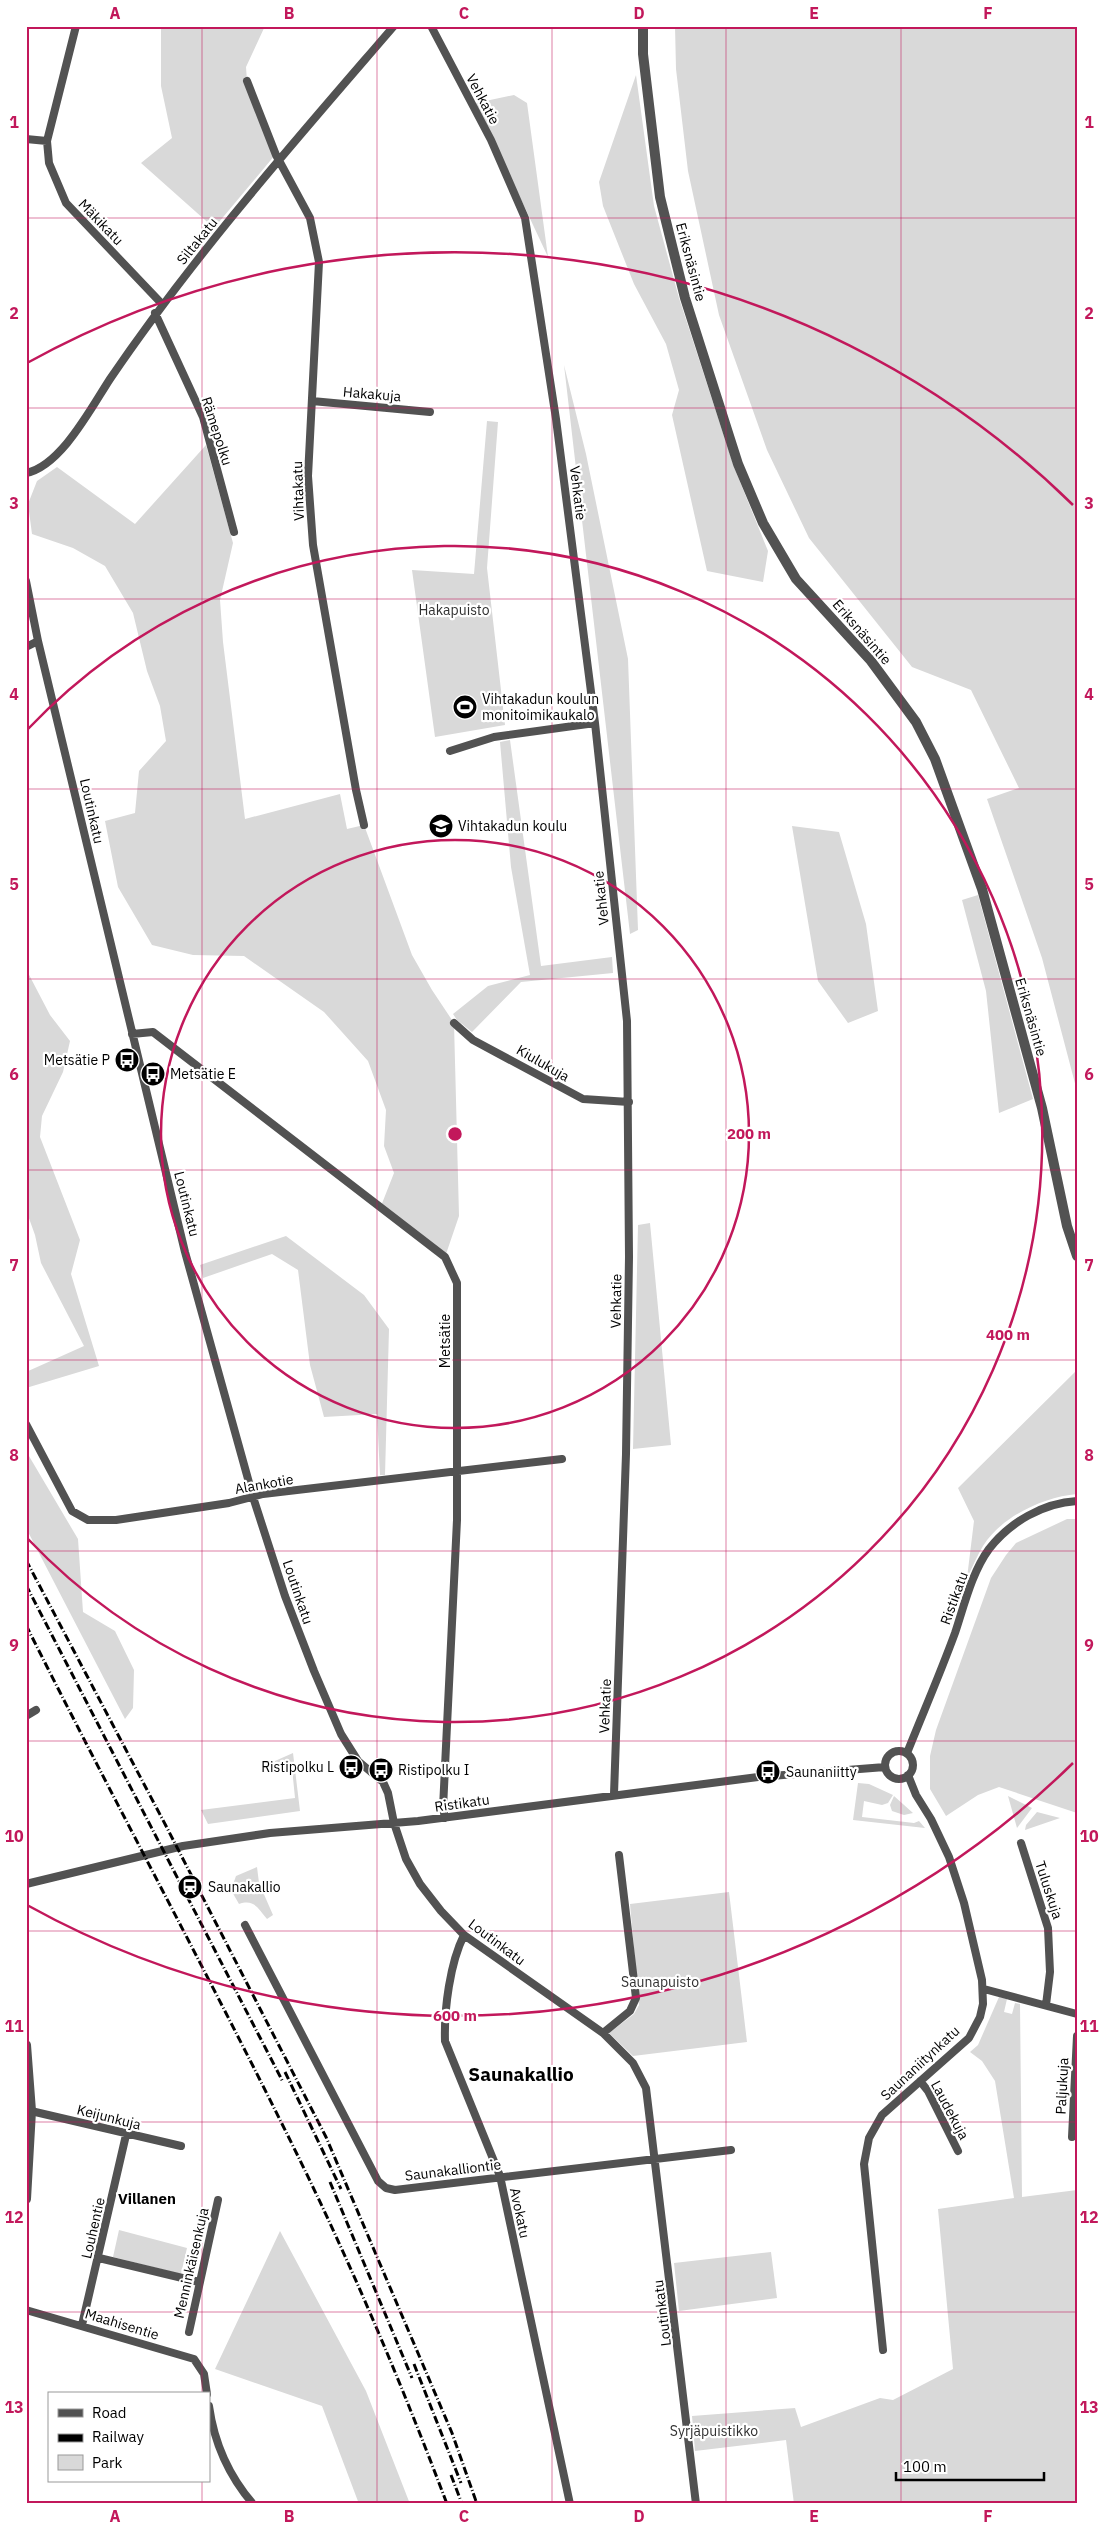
<svg xmlns="http://www.w3.org/2000/svg" width="1103" height="2530" viewBox="0 0 1103 2530" font-family="'IBM Plex Sans',sans-serif">
  <style>
    .green { fill: #d9d9d9 }
    .lines { fill: none; stroke-linecap: round; stroke-linejoin: round }
    .minor { stroke: #525252; stroke-width: 8 }
    .tertiary { stroke: #525252; stroke-width: 10 }
    .rail { stroke: #000; stroke-width: 3; stroke-dasharray: 8 2.5 1 2.5; stroke-linecap: butt }
    .grid { fill: none; stroke: #c2185b; stroke-width: 1; stroke-opacity: 0.55 }
    .ring { fill: none; stroke: #c2185b; stroke-width: 2.5 }
    .labels { text-anchor: middle; stroke-width: 4.5; stroke-linejoin: round; paint-order: stroke }
    .street-label { font-size: 14px; fill: #000; stroke: #fff }
    .park-label { font-size: 14px; fill: #303030; stroke: #fff }
    .poi-label { font-size: 14px; fill: #000; stroke: #fff; text-anchor: start }
    .neighbourhood-label { font-size: 15px; font-weight: bold; fill: #000; stroke: #fff }
    .district-label { font-size: 19px; font-weight: bold; fill: #000; stroke: #fff }
    .centre { fill: #c2185b; stroke: #fff; stroke-width: 2.5 }
    .ring-label { font-size: 15px; text-anchor: middle; font-weight: bold; fill: #c2185b; stroke: #fff; stroke-width: 4.5; stroke-linejoin: round; paint-order: stroke }
    .neatline { fill: none; stroke: #c2185b; stroke-width: 2 }
    .grid-label { font-size: 16px; text-anchor: middle; font-weight: bold; fill: #c2185b }
  </style>
  <rect width="100%" height="100%" fill="#fff"/>
  <!-- green -->
  <path class="green" d="M161,26H265L246,67L247,81L275,155L214,228L141,163L172,138L161,86Z
    M675,26H1077V1091L1042,958L987,799L1019,788L971,690L912,667L809,538L767,450L719,315L688,171L676,69Z
    M636,75L654,206L679,298L734,467L768,551L763,582L707,571L672,415L679,390L666,344L634,284L603,206L599,182Z
    M514,95L527,103L548,257L476,103Z
    M564,365L586,454L628,659L638,930L630,934Z
    M487,421L498,422L487,568L505,725L435,737L412,570L474,574Z
    M206,445L233,543L220,600L223,642L245,819L340,794L347,829L364,825L412,955L432,990L454,1023L459,1216L445,1257L381,1206L394,1173L384,1146L386,1110L368,1061L324,1012L244,956L193,955L152,945L118,887L105,821L135,813L139,771L166,741L160,706L147,671L133,613L105,566L73,548L32,534L28,504L37,481L57,467L135,524Z
    M510,740L541,966L612,957L613,973L521,982L472,1032L457,1020L453,1014L488,986L530,975L511,867L500,742Z
    M792,826L839,832L866,924L878,1011L848,1023L818,981Z
    M978,895L1033,1099L999,1113L986,991L962,900Z
    M26,969L50,1015L70,1041L63,1072L42,1116L40,1137L80,1240L71,1274L99,1366L26,1388V1372L84,1346L41,1263L35,1235L26,1210Z
    M650,1223L671,1445L633,1449L638,1225Z
    M286,1236L364,1295L389,1329L385,1475H380L377,1414L324,1417L310,1365L298,1270L272,1254L203,1278L200,1265Z
    M1077,1370V1494C1043,1497 1001,1517 983,1546C977,1556 972,1568 967,1578L974,1521L958,1488Z
    M26,1451L78,1539L83,1612L115,1631L134,1670L133,1708L125,1719L26,1528Z
    M1067,1519H1077V1813L999,1787L978,1795L946,1816L930,1789V1756L936,1730L991,1578L1006,1555L1016,1543Z
    M293,1753L300,1811L208,1824L201,1810L295,1798L292,1768L269,1773L275,1761Z
    M858,1783L869,1784L893,1795L888,1803L882,1805L864,1801L862,1817L914,1823L919,1821L925,1828L853,1820Z
    M894,1796L913,1813L904,1815L892,1811L890,1805Z
    M1008,1796L1032,1808L1017,1828Z
    M1037,1812L1060,1818L1025,1830L1026,1825Z
    M257,1867L259,1883L273,1915L267,1919C258,1908 254,1899 239,1904L231,1890L236,1876Z
    M729,1892L747,2042L633,2056L609,2033L634,2014L639,2005L630,1904Z
    M999,1997L1007,1999L1004,2012L1012,2014L1015,2003L1020,2004L1022,2197L1077,2190V2504H794L786,2440L695,2451L692,2416L795,2408L801,2427L880,2398L893,2400L953,2369L938,2209L1014,2198L995,2081L982,2061L970,2052L978,2045Z
    M119,2230L187,2248L181,2274L113,2257Z
    M280,2231L366,2391L410,2504H359L322,2406L215,2369Z
    M771,2252L777,2298L679,2311L674,2263Z"/>
  <g class="lines">
    <!-- minor -->
    <path class="minor" d="M76,26L47,141L49,163L66,203L162,304
      M431,26L491,140L525,218L556,419L595,723L627,1021L629,1257L626,1454L614,1794
      M247,81L276,155L310,218L319,262L308,476L313,545L356,790L364,825
      M26,139L47,141
      M155,313L203,417L234,532
      M312,401L430,412
      M26,473C61,466 91,408 110,379C195,254 295,141 394,26
      M26,581L38,641L185,1252L253,1497L285,1596L314,1671L341,1734L358,1761L383,1782L388,1793L394,1823L406,1859L420,1884L441,1911L464,1935L603,2033L633,2063L646,2088L696,2504
      M26,647L38,641
      M450,751L494,737L595,723
      M454,1023L473,1040L583,1099L629,1102
      M132,1034L153,1032L445,1257L457,1283V1520L443,1808L445,1818
      M26,1424L72,1511L88,1520H116L229,1503L263,1494L562,1459
      M26,1716L36,1710
      M885 1765a14 14 0 1 1 28 0a14 14 0 1 1-28 0Z
      M907,1753C923,1713 940,1674 955,1633C964,1606 972,1572 989,1549C1010,1522 1043,1503 1077,1501
      M1021,1843L1048,1928L1050,1972L1046,2005
      M26,1884L183,1846L270,1833L418,1821L758,1777L885,1767
      M245,1925L378,2181L386,2188L395,2190L731,2150
      M464,1935C450,1963 444,2009 445,2041L500,2176L570,2504
      M984,1989L1077,2014
      M603,2033L630,2011L636,1998L619,1855
      M920,2081L928,2091L958,2151
      M31,2111L181,2146
      M1072,2137L1077,2036
      M99,2258L199,2282
      M26,2310L194,2359L204,2374L207,2394
      M82,2325L126,2135
      M189,2332L218,2200
      M883,2350L864,2164L869,2138L882,2115L969,2038L980,2017L983,2004L982,1980L964,1903L949,1857L931,1819L916,1795L908,1775
      M209,2406C214,2442 229,2476 253,2504"/>
    <!-- tertiary -->
    <path class="tertiary" d="M643,26V54L660,197L685,298L738,464L763,523L796,579L871,661L916,722L935,759L982,889L1042,1108L1067,1226L1077,1256
      M26,2045L31,2111L26,2199"/>
    <!-- rail -->
    <path class="rail" d="M26,1560L165,1824L326,2137L452,2433L477,2504
      M26,1585L283,2082
      M26,1625C113,1799 206,1970 292,2144C350,2261 401,2382 447,2504
      M285,2072L341,2189
      M330,2182L412,2378
      M414,2364L461,2483
      M451,2475L462,2504"/>
  </g>
  <!-- grid -->
  <path class="grid" d="M202,26V2394M377,26V2504M552,26V2504M726,26V2504M901,26V2504M26,218H1077M26,408H1077M26,599H1077M26,789H1077M26,979H1077M26,1170H1077M26,1360H1077M26,1551H1077M26,1741H1077M26,1931H1077M26,2122H1077M26,2312H1077M202,2481V2504"/>
  <!-- distance rings -->
  <g class="ring">
    <circle cx="455" cy="1134" r="294"/>
    <path d="M28 729A588 588 0 1 1 28 1539"/>
    <path d="M1073 1763A882 882 0 0 1 27 1905M27 363A882 882 0 0 1 1073 505"/>
  </g>
  <!-- icons -->
  <defs>
    <symbol id="stadium-disc" viewBox="-11 -11 22 22"><circle r="9.5" fill="#000" stroke="#fff"/><path d="M0-5a6.5 5 0 1 0 0 10a6.5 5 0 1 0 0-10ZM-3.5-1.8h7v3.6h-7Z" fill="#fff"/></symbol>
    <symbol id="school-disc" viewBox="-11 -11 22 22"><circle r="9.5" fill="#000" stroke="#fff"/><path d="M0-5L7-2L0 1L-7-2ZM-4 1L0 2.5L4 1V4Q0 6-4 4Z" fill="#fff"/></symbol>
    <symbol id="bus-disc" viewBox="-11 -11 22 22"><circle r="9.5" fill="#000" stroke="#fff"/><path d="M-5-6H5V4H4V6H2V4H-2V6H-4V4H-5ZM-3.5-4V0h7V-4ZM-3.5 1.2v1.5H-2V1.2ZM2 1.2v1.5H3.5V1.2Z" fill="#fff"/></symbol>
    <symbol id="station-disc" viewBox="-11 -11 22 22"><circle r="9.5" fill="#000" stroke="#fff"/><path d="M-3-6H3Q5-6 5-4V2Q5 4 3 4L4.5 6H3L1.5 4h-3L-3 6H-4.5L-3 4Q-5 4-5 2V-4Q-5-6-3-6ZM-3.5-4v3h7v-3ZM-3.5 1v1.5H-2V1ZM2 1v1.5H3.5V1Z" fill="#fff"/></symbol>
  </defs>
  <g fill-rule="evenodd">
    <use href="#stadium-disc" x="451" y="693" width="28" height="28"/>
    <use href="#school-disc" x="427" y="812" width="28" height="28"/>
    <use href="#bus-disc" x="113" y="1046" width="28" height="28"/>
    <use href="#bus-disc" x="139" y="1060" width="28" height="28"/>
    <use href="#bus-disc" x="337" y="1753" width="28" height="28"/>
    <use href="#bus-disc" x="367" y="1756" width="28" height="28"/>
    <use href="#bus-disc" x="754" y="1758" width="28" height="28"/>
    <use href="#station-disc" x="176" y="1873" width="28" height="28"/>
  </g>
  <g class="labels">
    <!-- street labels -->
    <g class="street-label">
      <text transform="translate(483 99) rotate(62)" y="5">Vehkatie</text>
      <text transform="translate(101 222) rotate(46)" y="5">Mäkikatu</text>
      <text transform="translate(197 241) rotate(-51)" y="5">Siltakatu</text>
      <text transform="translate(691 262) rotate(75)" y="5">Eriksnäsintie</text>
      <text transform="translate(372 394) rotate(5)" y="5">Hakakuja</text>
      <text transform="translate(217 431) rotate(72)" y="5">Rämepolku</text>
      <text transform="translate(298 491) rotate(-92)" y="5">Vihtakatu</text>
      <text transform="translate(578 493) rotate(83)" y="5">Vehkatie</text>
      <text transform="translate(862 632) rotate(49)" y="5">Eriksnäsintie</text>
      <text transform="translate(92 811) rotate(77)" y="5">Loutinkatu</text>
      <text transform="translate(601 898) rotate(-96)" y="5">Vehkatie</text>
      <text transform="translate(1031 1017) rotate(74)" y="5">Eriksnäsintie</text>
      <text transform="translate(543 1063) rotate(30)" y="5">Kiulukuja</text>
      <text transform="translate(187 1204) rotate(76)" y="5">Loutinkatu</text>
      <text transform="translate(616 1301) rotate(-89)" y="5">Vehkatie</text>
      <text transform="translate(445 1341) rotate(-90)" y="5">Metsätie</text>
      <text transform="translate(264 1484) rotate(-10)" y="5">Alankotie</text>
      <text transform="translate(298 1592) rotate(71)" y="5">Loutinkatu</text>
      <text transform="translate(954 1598) rotate(-70)" y="5">Ristikatu</text>
      <text transform="translate(605 1706) rotate(-88)" y="5">Vehkatie</text>
      <text transform="translate(462 1803) rotate(-8)" y="5">Ristikatu</text>
      <text transform="translate(1049 1890) rotate(72)" y="5">Tuluskuja</text>
      <text transform="translate(497 1942) rotate(37)" y="5">Loutinkatu</text>
      <text transform="translate(920 2063) rotate(-43)" y="5">Saunaniitynkatu</text>
      <text transform="translate(1062 2086) rotate(-87)" y="5">Paljukuja</text>
      <text transform="translate(950 2110) rotate(62)" y="5">Laudekuja</text>
      <text transform="translate(109 2117) rotate(14)" y="5">Keijunkuja</text>
      <text transform="translate(453 2170) rotate(-7)" y="5">Saunakalliontie</text>
      <text transform="translate(520 2213) rotate(78)" y="5">Avokatu</text>
      <text transform="translate(93 2228) rotate(-77)" y="5">Louhentie</text>
      <text transform="translate(191 2263) rotate(-77)" y="5">Menninkäisenkuja</text>
      <text transform="translate(662 2313) rotate(-97)" y="5">Loutinkatu</text>
      <text transform="translate(122 2324) rotate(17)" y="5">Maahisentie</text>
    </g>
    <!-- park labels -->
    <g class="park-label">
      <text x="454" y="615">Hakapuisto</text>
      <text x="660" y="1987">Saunapuisto</text>
      <text x="714" y="2436">Syrjäpuistikko</text>
    </g>
    <!-- poi labels -->
    <g class="poi-label">
      <text x="482" y="704">Vihtakadun koulun<tspan x="482" dy="16">monitoimikaukalo</tspan></text>
      <text x="458" y="831">Vihtakadun koulu</text>
      <text x="110" y="1065" text-anchor="end">Metsätie P</text>
      <text x="170" y="1079">Metsätie E</text>
      <text x="334" y="1772" text-anchor="end">Ristipolku L</text>
      <text x="398" y="1775">Ristipolku I</text>
      <text x="786" y="1777">Saunaniitty</text>
      <text x="208" y="1892">Saunakallio</text>
    </g>
    <!-- neighbourhood labels -->
    <g class="neighbourhood-label">
      <text x="147" y="2204">Villanen</text>
    </g>
    <!-- district labels -->
    <g class="district-label">
      <text x="521" y="2081">Saunakallio</text>
    </g>
  </g>
  <circle cx="455" cy="1134" r="8" class="centre"/>
  <g class="ring-label">
    <text x="749" y="1139">200 m</text>
    <text x="1008" y="1340">400 m</text>
    <text x="455" y="2021">600 m</text>
  </g>
  <!-- border -->
  <rect width="1103" height="2530" fill="none" stroke="#ffffff" stroke-width="55"/>
  <!-- legend -->
  <rect x="48" y="2392" width="162" height="90" fill="#ffffff" stroke="#999999"/>
  <rect x="58" y="2409" width="25" height="8" fill="#525252" stroke="#999999"/>
  <text x="92" y="2418" font-size="15" fill="#000000">Road</text>
  <rect x="58" y="2434" width="25" height="8" fill="#000000" stroke="#999999"/>
  <text x="92" y="2442" font-size="15" fill="#000000">Railway</text>
  <rect x="58" y="2455" width="25" height="15" fill="#d9d9d9" stroke="#999999"/>
  <text x="92" y="2468" font-size="15" fill="#000000">Park</text>
  <!-- scale -->
  <path d="M896 2472v8h148v-8" fill="none" stroke="#000000" stroke-width="2.5"/>
  <text x="903" y="2472" font-size="15" fill="#000000" stroke="#ffffff" stroke-width="4" paint-order="stroke">100 m</text>
  <rect x="28" y="28" width="1048" height="2474" class="neatline"/>
  <g class="grid-label">
    <text x="115" y="19">A</text>
    <text x="289" y="19">B</text>
    <text x="464" y="19">C</text>
    <text x="639" y="19">D</text>
    <text x="814" y="19">E</text>
    <text x="988" y="19">F</text>
    <text x="14" y="128">1</text>
    <text x="1089" y="128">1</text>
    <text x="14" y="319">2</text>
    <text x="1089" y="319">2</text>
    <text x="14" y="509">3</text>
    <text x="1089" y="509">3</text>
    <text x="14" y="700">4</text>
    <text x="1089" y="700">4</text>
    <text x="14" y="890">5</text>
    <text x="1089" y="890">5</text>
    <text x="14" y="1080">6</text>
    <text x="1089" y="1080">6</text>
    <text x="14" y="1271">7</text>
    <text x="1089" y="1271">7</text>
    <text x="14" y="1461">8</text>
    <text x="1089" y="1461">8</text>
    <text x="14" y="1651">9</text>
    <text x="1089" y="1651">9</text>
    <text x="14" y="1842">10</text>
    <text x="1089" y="1842">10</text>
    <text x="14" y="2032">11</text>
    <text x="1089" y="2032">11</text>
    <text x="14" y="2223">12</text>
    <text x="1089" y="2223">12</text>
    <text x="14" y="2413">13</text>
    <text x="1089" y="2413">13</text>
    <text x="115" y="2522">A</text>
    <text x="289" y="2522">B</text>
    <text x="464" y="2522">C</text>
    <text x="639" y="2522">D</text>
    <text x="814" y="2522">E</text>
    <text x="988" y="2522">F</text>
  </g>
</svg>
